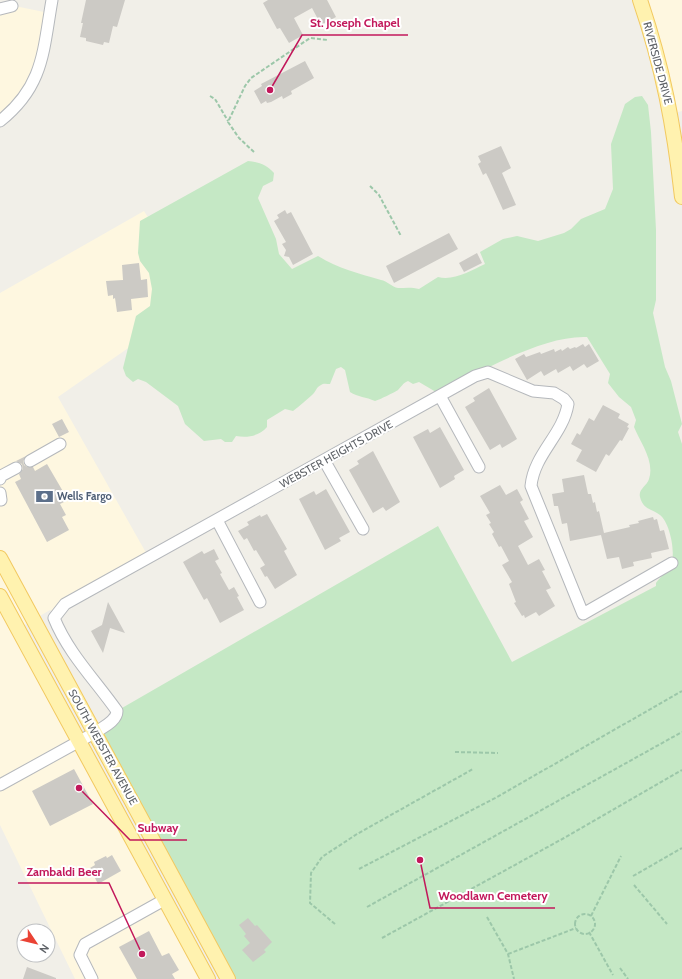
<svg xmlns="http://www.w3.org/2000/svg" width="682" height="979" viewBox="0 0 682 979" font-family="Cabin,sans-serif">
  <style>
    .commercial { fill: #fef7e0 }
    .green { fill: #c5e8c5 }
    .building { fill: #cccac5 }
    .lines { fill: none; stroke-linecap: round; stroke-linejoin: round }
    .minor-casing { stroke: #b5b8bc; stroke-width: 13 }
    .major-casing { stroke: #f2c960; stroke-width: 16 }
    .path { stroke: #9cc7a9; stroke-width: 2; stroke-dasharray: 4 2; stroke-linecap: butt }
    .minor { stroke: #fff; stroke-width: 11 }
    .major { stroke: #fff2af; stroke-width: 14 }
    .labels { text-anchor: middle; stroke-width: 4; stroke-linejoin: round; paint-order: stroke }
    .street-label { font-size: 11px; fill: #5f6368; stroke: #fff }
    .service-label { font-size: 11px; font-weight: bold; fill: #4e5e75; stroke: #fff; text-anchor: start }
    .leader { fill: none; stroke: #c2185b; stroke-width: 1.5 }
    .callout-dot { fill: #c2185b; stroke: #fff; stroke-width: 1.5 }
    .callout-label { font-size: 12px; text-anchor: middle; font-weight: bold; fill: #c2185b; stroke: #fff; stroke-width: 4; stroke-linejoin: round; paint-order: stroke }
  </style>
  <rect width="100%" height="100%" fill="#f1efe8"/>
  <!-- commercial -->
  <path class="commercial" d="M640,0H682V111L671,114Z
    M0,3L49,13L38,71L0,121Z
    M144,211L158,233L167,321L58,397L149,558L58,614L50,610L18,629L208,979H75L0,825V293Z"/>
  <!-- green -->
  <path class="green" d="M642,96L648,105L651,132L656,230V300L653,313L665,367L671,381L682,424L678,432L682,444V979H223L94,740L117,724L122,708L438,526L512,662L656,586V583C660,577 668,571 671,564C676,553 670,523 660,515C653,509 643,510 640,497C638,489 647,486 649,479C655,461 640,442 634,427L636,420L631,407L619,397L608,383L610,374L587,337C541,335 479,374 436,392L419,382L413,384L408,381C402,384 402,386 398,390C395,392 379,400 375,401C366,397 358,397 350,392L345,370L341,367L336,369L330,384C327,384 323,383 321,385C316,387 316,392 312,395C306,400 300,406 293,411L285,409L267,420V427C259,436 248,438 236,436L232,442H225L221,439L204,441L185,424L178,406L146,382L138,379L133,382L126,376L123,368L136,316L150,306L152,289L149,273L140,261L138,253L140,221L248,161C259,162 267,165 274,173L273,181L263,186L258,198L276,239L279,254L292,269L318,256C339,269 358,273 381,280C387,281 392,287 398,288C405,288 412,287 419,289L438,277C454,281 470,271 485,264L480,252L503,239L517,236L538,241L564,233L571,229L581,219L605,209L613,189L611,144L625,104L635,97Z"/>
  <!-- building -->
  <path class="building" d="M86,0H125L117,27L113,26L109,43L104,42L103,45L86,41V38L80,37L83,23H81Z
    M268,0H327L336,17L321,25L312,8L294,18L303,35L289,43L280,28L277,29L263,3Z
    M305,61L314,78L291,91L292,94L283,99L282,96L271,102L267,103L266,101L261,104L254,91L262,86L261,84Z
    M501,146L511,168L502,173L516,205L503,210L489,179L486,173L483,175L478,164L481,162L478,156Z
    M285,210L287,214L291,212L313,254L293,265L289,257L284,256L286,250L282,244L286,242L274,221L279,218L277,215Z
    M449,233L458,249L394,283L386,266Z
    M477,253L482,263L464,272L459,263Z
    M139,263L141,280L147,279L148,297L131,299L132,310L117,312L115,298L113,299V295L108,296L106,281L123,280L122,265Z
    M583,344L585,347L589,344L599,361L587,368L584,364L573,371L570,366L558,373L556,369L544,376L541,371L527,380L515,359L524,354L526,357L540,352L541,354L554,349L555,352L561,349L562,351L568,347L570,349L575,347L576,348Z
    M489,388L517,439L502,448L500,444L490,450L465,407L475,401L473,398Z
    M603,405L620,414L618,418L629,424L627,427L629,428L622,441L620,440L609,456L606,454L596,472L576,461L582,450L571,444L577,433L580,435L589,418L594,421Z
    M62,419L69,432L59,437L52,424Z
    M440,427L464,470L454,476L455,479L440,488L413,437L428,429L430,433Z
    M373,451L400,502L386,511L383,507L373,513L349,470L359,464L357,461Z
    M26,456L23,461L24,465L27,467H33L35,471L47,464L68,500L60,504L66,515L62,517L69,530L47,542L15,482L21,479L19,474L23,469L22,464L16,461Z
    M584,475L588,494H591L593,503L595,502L597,512L599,511L604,533L630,527L629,525L639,523L638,521L653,517L654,520L657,519L660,531L664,530L669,549L651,553L652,558L633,562L634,566L622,569L619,557L607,559L601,535L570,541L567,523L562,524L558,506H554L552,494L564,492L562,479Z
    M500,485L506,495L517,489L523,500L520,502L529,519L524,521L533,537L518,546L528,565L539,559L545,570L542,571L551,588L546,590L555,606L539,616L536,612L525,618L524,615L522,616L514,603L516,602L509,584L512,582L502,565L509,561L501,546L499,547L492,534L494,532L489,524L491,523L486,515L490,513L480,496Z
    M326,489L350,532L339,538L341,541L325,550L299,499L314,491L316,495Z
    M267,514L287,549L284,551L297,575L275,589L267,576L265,577L260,568L265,565L256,550L254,551L247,538L244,540L238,531L249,525L247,522L260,515L261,517Z
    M214,549L219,559L215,561L222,573L220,574L229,590L234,587L239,596L237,597L244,610L220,623L207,598L204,600L183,562L202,551L204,554Z
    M108,602L125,633L110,628L103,653L91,631L102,625Z
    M74,769L93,804L50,826L32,791Z
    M112,855L121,871L98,884L90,868L95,865L94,862L106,856L107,858Z
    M248,918L255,926L257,925L272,942L264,950L266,952L253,962L242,950L250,943L244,936L246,934L239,925Z
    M149,931L162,956L169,953L179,970L172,974L175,979H137L119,947Z
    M27,967L56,978V979H23Z"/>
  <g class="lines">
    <defs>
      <path id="minor" d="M0,9L12,6
        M0,121C44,86 43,51 52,0
        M440,396L479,467
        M324,460L363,529
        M30,461L60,444
        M0,479L1,476L16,468
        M0,493L1,500
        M217,520L260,602
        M0,785L96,732C103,727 117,721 117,711C96,681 68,653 54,618L65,604L475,376L488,372L533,391L554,393L564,399L568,404C563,435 534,454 531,486L583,614L672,563
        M92,979L80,955L85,944L164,900"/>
      <path id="major" d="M640,0C663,68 674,126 682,197
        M0,558L228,979
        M0,596L208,979"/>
    </defs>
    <!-- minor casing -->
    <use href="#minor" class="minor-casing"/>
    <!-- major casing -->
    <use href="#major" class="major-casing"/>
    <!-- path -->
    <path class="path" d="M210,96L215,99L228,121
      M254,152L239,138L228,122L245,86L251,78L310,38L328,40
      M370,186L379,195L401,236
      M455,752L498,753
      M359,869L497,797L682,691
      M633,876L682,848
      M634,885L667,924
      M367,907L682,732
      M575 924a10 10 0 1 1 20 0a10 10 0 1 1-20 0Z
      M591,916L621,856
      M487,917L508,954L514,979
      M335,924L310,903L311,873L322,857L357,834L473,769
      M589,932L613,975
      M382,938L564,838L682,770
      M508,954L576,928
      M620,968L628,979"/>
    <!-- minor -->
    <use href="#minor" class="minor"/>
    <!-- major -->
    <use href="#major" class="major"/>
  </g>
  <!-- icons -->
  <defs>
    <symbol id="bank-bare" viewBox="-9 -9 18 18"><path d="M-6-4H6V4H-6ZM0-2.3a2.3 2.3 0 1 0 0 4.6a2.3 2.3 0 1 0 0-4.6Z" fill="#5c6f8a" stroke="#fff" stroke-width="2.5" paint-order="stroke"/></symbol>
  </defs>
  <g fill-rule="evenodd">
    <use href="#bank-bare" x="32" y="484" width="25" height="25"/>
  </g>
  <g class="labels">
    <!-- street labels -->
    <g class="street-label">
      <text transform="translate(658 63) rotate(75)" y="4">RIVERSIDE DRIVE</text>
      <text transform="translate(336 454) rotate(-29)" y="4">WEBSTER HEIGHTS DRIVE</text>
      <text transform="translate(103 747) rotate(61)" y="4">SOUTH WEBSTER AVENUE</text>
    </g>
    <!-- service labels -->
    <g class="service-label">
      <text x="57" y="500">Wells Fargo</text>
    </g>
  </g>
  <!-- callouts -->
  <path class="leader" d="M270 90L302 35H408M79 788L130 840H187M142 954L109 883H18M420 860L430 908H555"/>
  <g class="callout-dot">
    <circle cx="270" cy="90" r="4"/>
    <circle cx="79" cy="788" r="4"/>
    <circle cx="142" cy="954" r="4"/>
    <circle cx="420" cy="860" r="4"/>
  </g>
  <g class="callout-label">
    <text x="355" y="27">St. Joseph Chapel</text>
    <text x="158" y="832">Subway</text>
    <text x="64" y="876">Zambaldi Beer</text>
    <text x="493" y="900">Woodlawn Cemetery</text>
  </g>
  <!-- north arrow -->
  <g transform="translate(36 943) rotate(125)"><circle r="19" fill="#ffffff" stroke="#bfc1c3"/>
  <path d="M0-3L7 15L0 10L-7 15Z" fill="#ea4335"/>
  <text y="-6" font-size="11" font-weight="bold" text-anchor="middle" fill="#5f6368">N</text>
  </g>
</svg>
